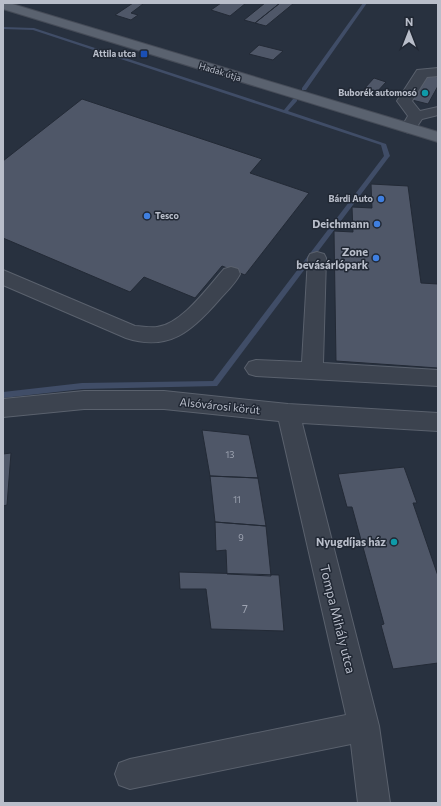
<svg xmlns="http://www.w3.org/2000/svg" width="441" height="806" viewBox="0 0 441 806" font-family="Commissioner,sans-serif">
  <style>
    .lines { fill: none; stroke-linecap: round; stroke-linejoin: round }
    .stream { fill: #404d67; fill-rule: evenodd }
    .building { fill: #4f5768; stroke: #232a36 }
    .minor-casing { stroke: #5a616d; stroke-width: 2 }
    .major-casing { stroke: #464c58; stroke-width: 2 }
    .minor { fill: #3c434f; fill-rule: evenodd }
    .major { fill: #5a626f; fill-rule: evenodd }
    .transit-dot { fill: #1a4fb4; stroke: #212834; stroke-width: 1.5 }
    .culture-dot { fill: #0f9aa8; stroke: #212834; stroke-width: 1.5 }
    .shop-dot { fill: #3f7fe0; stroke: #212834; stroke-width: 1.5 }
    .labels { text-anchor: middle; stroke-width: 3; stroke-linejoin: round; paint-order: stroke }
    .far-poi-label { font-size: 9px; font-weight: bold; fill: #b9beca; stroke: #212834; text-anchor: end }
    .far-street-label { font-size: 9px; fill: #b9beca; stroke: #212834 }
    .number-label { font-size: 9px; fill: #9ea4b2 }
    .poi-label { font-size: 11px; font-weight: bold; fill: #b9beca; stroke: #212834; text-anchor: end }
    .street-label { font-size: 11px; fill: #b9beca; stroke: #212834 }
    .near-number-label { font-size: 11px; fill: #9ea4b2 }
    .near-street-label { font-size: 13px; fill: #b9beca; stroke: #212834 }
  </style>
  <rect width="100%" height="100%" fill="#28313f"/>
  <g class="lines">
    <!-- stream -->
    <path class="stream" d="M363,3H367L306,90H302V88Z
      M3,27L34,28L284,110L293,99H297V101L288,111L386,144L390,156L389,157L217,386L82,389L3,398V392L82,383L213,381L384,156L381,145L33,30L3,29Z"/>
  </g>
  <!-- building -->
  <path class="building" d="M133,3L143,4L131,13L138,15L131,20L115,15Z
    M221,3H246L230,16L211,10Z
    M265,3H280L255,23L244,20Z
    M280,3H294L266,26L255,23Z
    M259,45L283,51L273,60L249,54Z
    M427,74L438,77V86L428,104L412,100Z
    M374,78L386,82L376,93L364,89Z
    M82,99L262,159L250,173L309,193L245,275L222,266L195,298L144,277L130,292L3,238V161Z
    M371,184L408,186L421,283L438,284V368L336,361L334,231L353,232L352,207L372,208Z
    M202,430L249,435L258,478L210,476Z
    M11,453L7,505L3,506V454Z
    M404,467L417,503H413L438,576V663L393,669L381,625L384,624L352,507H347L338,474Z
    M210,476L258,478L266,526L215,522Z
    M215,522L266,526L271,576L227,574L226,550L216,551Z
    M179,572L279,575L284,631L211,629L206,589H180Z"/>
  <g class="lines">
    <defs>
      <path id="minor" d="M438,68V76L427,77L412,101L420,111L438,107V115L422,119L414,131L409,133L404,131L401,128L408,116L397,101L417,70Z
        M317,252L324,254L326,258L323,363L438,370V386L256,376L249,374L245,368L249,362L256,360L302,362L308,258L310,254Z
        M231,267L238,269L240,274C235,284 226,292 219,300C192,331 169,352 126,338L3,285V270L135,326C142,326 150,328 157,327C182,324 208,287 224,269Z
        M84,391H164L288,404L438,413V431L302,423L379,726L390,803H358L351,744L130,789L119,785L115,774L119,763L130,759L346,715L279,421L164,409H84L3,417V399Z"/>
      <path id="major" d="M3,3H9L438,132V142L3,9Z"/>
    </defs>
    <!-- minor casing -->
    <use href="#minor" class="minor-casing"/>
    <!-- major casing -->
    <use href="#major" class="major-casing"/>
    <!-- minor -->
    <use href="#minor" class="minor"/>
    <!-- major -->
    <use href="#major" class="major"/>
  </g>
  <!-- markers -->
  <rect class="transit-dot" x="140" y="50" width="8" height="8" rx="2"/>
  <g class="culture-dot">
    <circle cx="425" cy="93" r="4"/>
    <circle cx="394" cy="542" r="4"/>
  </g>
  <g class="shop-dot">
    <circle cx="381" cy="199" r="4"/>
    <circle cx="147" cy="216" r="4"/>
    <circle cx="377" cy="224" r="4"/>
    <circle cx="376" cy="258" r="4"/>
  </g>
  <g class="labels">
    <!-- far-poi labels -->
    <g class="far-poi-label">
      <text x="136" y="57">Attila utca</text>
      <text x="417" y="96">Buborék automosó</text>
      <text x="373" y="202">Bárdi Auto</text>
      <text x="155" y="219" text-anchor="start">Tesco</text>
    </g>
    <!-- far-street labels -->
    <g class="far-street-label">
      <text transform="translate(220 72) rotate(17)" y="3">Hadak útja</text>
    </g>
    <!-- number labels -->
    <g class="number-label">
      <text x="230" y="458">13</text>
      <text x="237" y="503">11</text>
      <text x="241" y="541">9</text>
    </g>
    <!-- poi labels -->
    <g class="poi-label">
      <text x="369" y="228">Deichmann</text>
      <text x="368" y="256">Zone<tspan x="368" dy="13">bevásárlópark</tspan></text>
      <text x="386" y="546">Nyugdíjas ház</text>
    </g>
    <!-- street labels -->
    <g class="street-label">
      <text transform="translate(220 406) rotate(6)" y="4">Alsóvárosi körút</text>
    </g>
    <!-- near-number labels -->
    <g class="near-number-label">
      <text x="245" y="613">7</text>
    </g>
    <!-- near-street labels -->
    <g class="near-street-label">
      <text transform="translate(338 619) rotate(76)" y="5">Tompa Mihály utca</text>
    </g>
  </g>
  <!-- border -->
  <rect width="441" height="806" fill="none" stroke="#b9beca" stroke-width="8"/>
  <!-- north arrow -->
  <g transform="translate(409 32)" stroke="#212834" stroke-width="3" paint-order="stroke">
  <path d="M0-3L7 15L0 10L-7 15Z" fill="#b9beca"/>
  <text y="-6" font-size="11" font-weight="bold" text-anchor="middle" fill="#b9beca">N</text>
  </g>
</svg>
